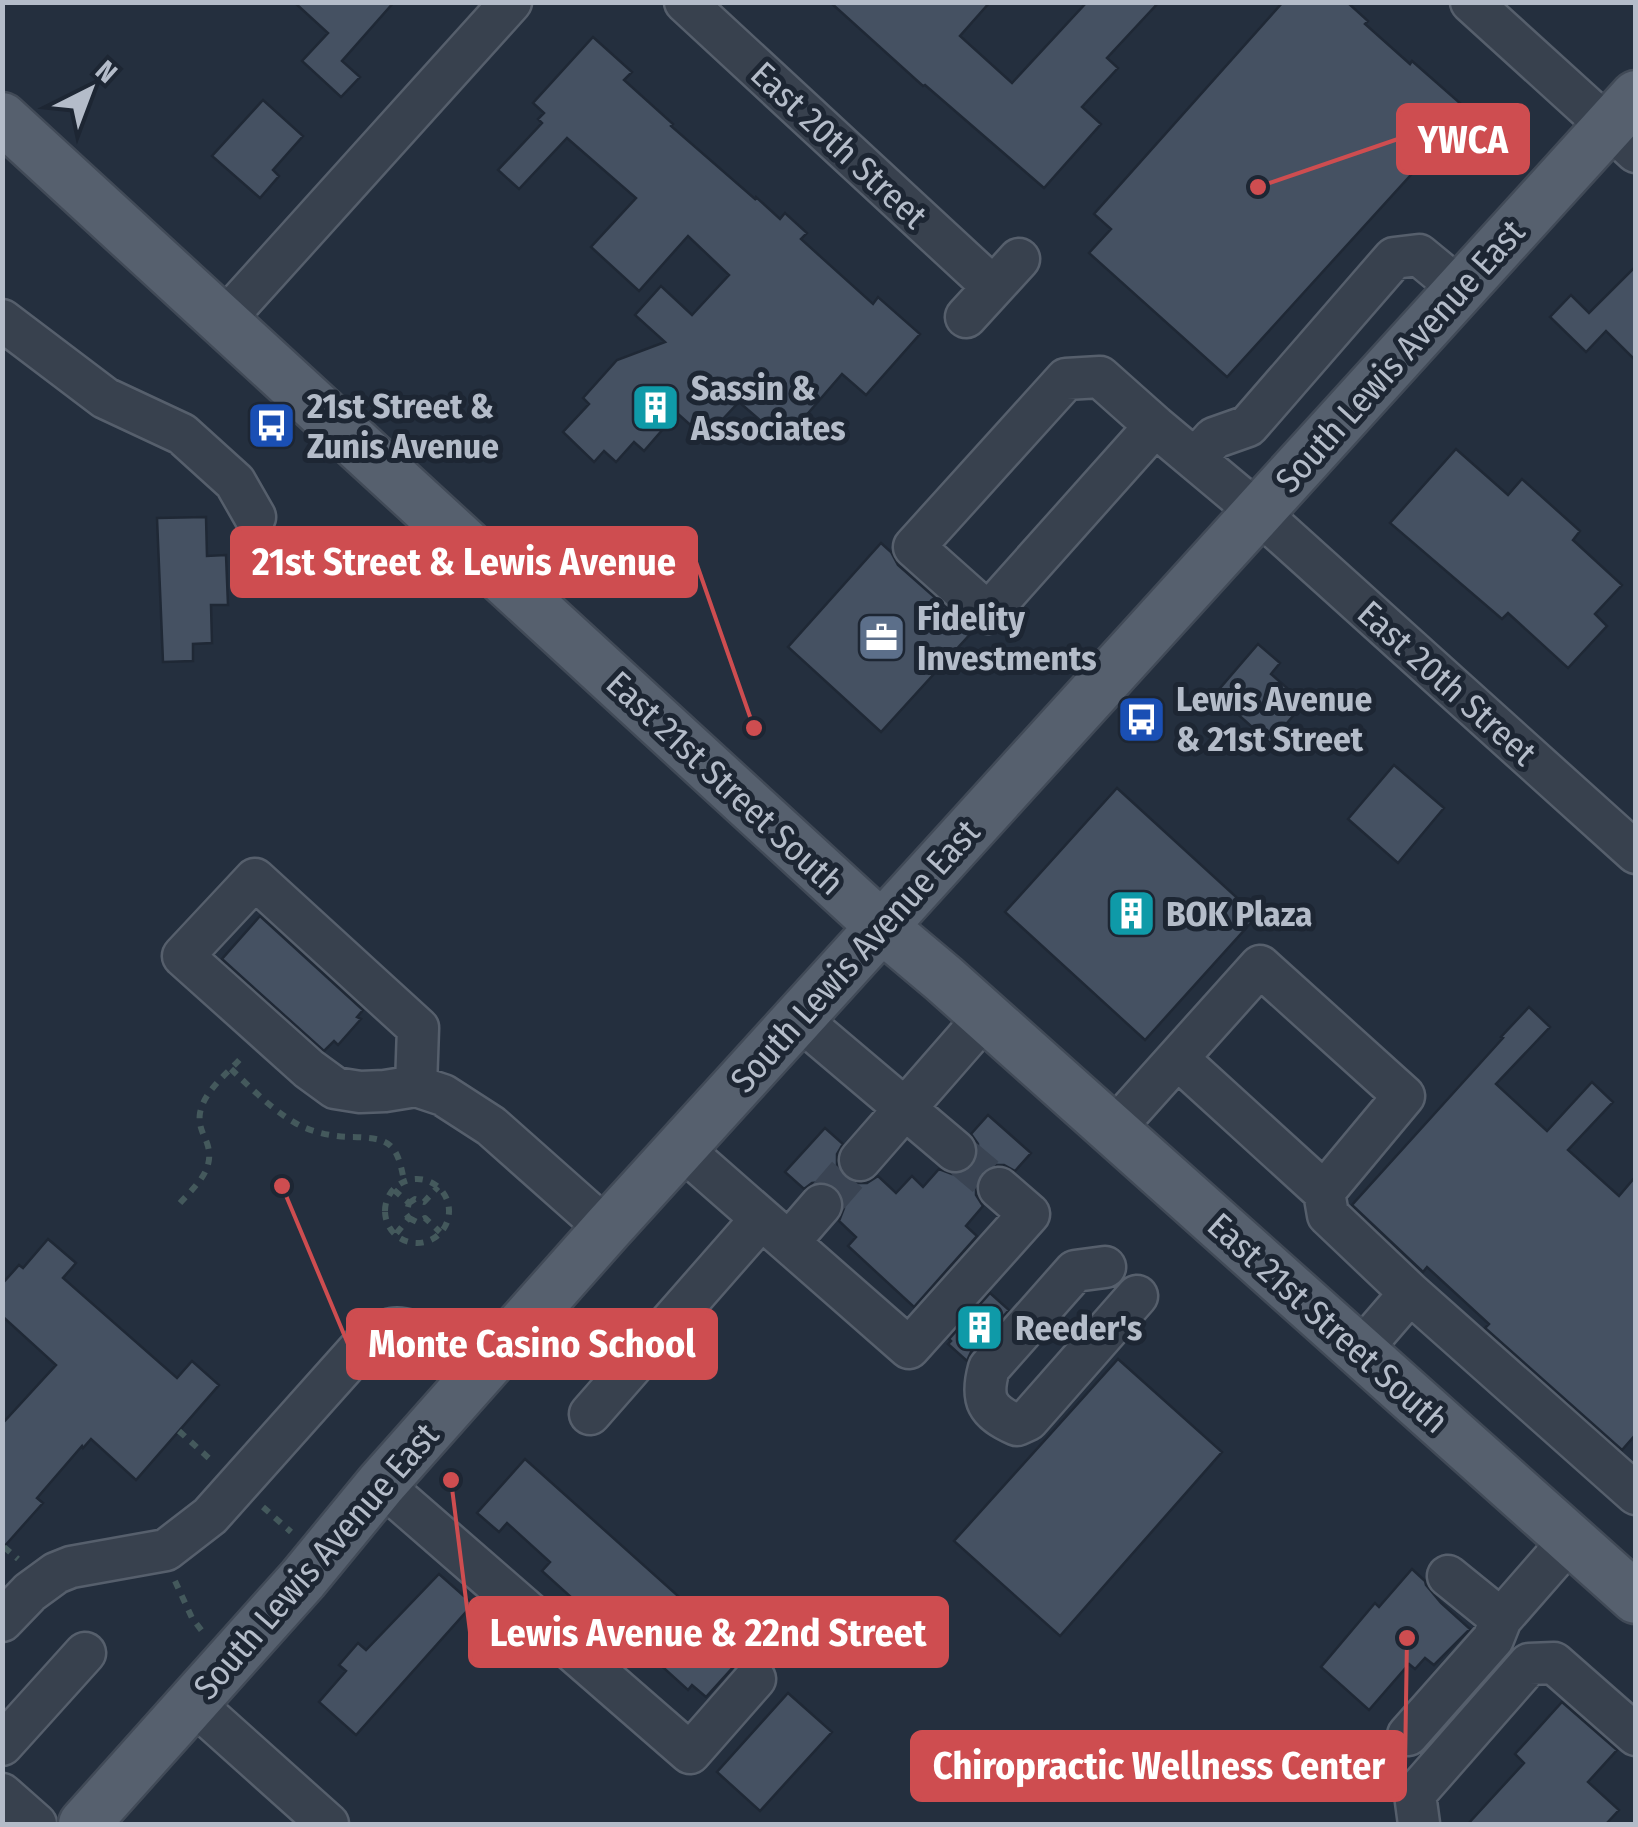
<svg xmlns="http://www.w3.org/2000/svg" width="1638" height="1827" viewBox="0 0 1638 1827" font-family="'Fira Sans Condensed',sans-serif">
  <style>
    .building { fill: #455162; stroke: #1f2835; stroke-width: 2.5 }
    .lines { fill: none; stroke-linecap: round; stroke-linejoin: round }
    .minor-tunnel { stroke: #3a4453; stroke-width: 40; stroke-dasharray: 40 20; stroke-linecap: butt }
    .minor-casing { stroke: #565f6c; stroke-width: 45 }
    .major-casing { stroke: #414a57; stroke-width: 55 }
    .path { stroke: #44595c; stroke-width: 6; stroke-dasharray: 8 8; stroke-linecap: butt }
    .minor { stroke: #38414e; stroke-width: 40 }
    .major { stroke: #56606e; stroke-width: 50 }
    .labels { text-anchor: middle; stroke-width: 10; stroke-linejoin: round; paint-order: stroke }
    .street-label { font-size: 35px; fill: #b4bcc9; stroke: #1d2633 }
    .poi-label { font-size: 35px; font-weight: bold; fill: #b4bcc9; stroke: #1d2633; text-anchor: start }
    .leader { fill: none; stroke: #ce4d50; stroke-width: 4 }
    .callout-dot { fill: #ce4d50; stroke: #1d2633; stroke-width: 4 }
    .callout { fill: #ce4d50; stroke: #ce4d50; stroke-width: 4 }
    .callout-label { font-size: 38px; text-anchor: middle; font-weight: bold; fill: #fff }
  </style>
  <rect width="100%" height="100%" fill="#242f3e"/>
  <!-- building -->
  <path class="building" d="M294,2H394L342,61L360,77L341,97L302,61L328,33Z
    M830,2H990L960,36L1012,83L1087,2H1159L1107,58L1118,68L1082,107L1101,124L1044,188L925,85L923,86Z
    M1283,2H1347L1368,21L1365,24L1410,64L1412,61L1469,111L1227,377L1089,253L1111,229L1094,214Z
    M593,37L632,72L624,80L673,124L671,126L755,199L756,197L780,219L785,213L807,233L801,239L873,304L878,297L920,334L866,395L842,374L784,441L739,402L705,438L677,413L644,451L634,442L616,462L604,451L594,462L563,432L589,404L583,398L617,360L665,342L635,315L661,286L692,315L729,275L688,236L639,291L591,247L636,198L567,138L519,189L498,170L542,123L538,119L544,113L533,103Z
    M263,100L303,136L273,170L279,176L260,198L212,156Z
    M1636,266V361L1606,331L1586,352L1550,317L1571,295L1589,313Z
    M1456,449L1508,495L1522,479L1580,531L1573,540L1622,585L1595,614L1607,626L1568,668L1508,613L1502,619L1390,523Z
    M206,517L207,556L226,555L228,605H211L212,643L193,644V661L163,662L157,518Z
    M881,543L891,552L898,565L973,631L881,732L788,647Z
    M1258,644L1280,663L1271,674L1304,703L1270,743L1215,694Z
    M1394,765L1444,808L1398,863L1348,819Z
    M1117,788L1257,916L1145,1040L1005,912Z
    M260,916L363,1010L357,1017L361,1019L338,1045L334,1041L324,1051L222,959Z
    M1529,1007L1550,1027L1496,1084L1547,1131L1592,1082L1613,1102L1568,1150L1619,1196L1636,1176V1434L1622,1450L1485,1328L1489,1324L1427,1267L1423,1272L1352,1205L1503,1038L1501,1037Z
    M988,1115L1031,1153L1015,1171L1004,1165H992L981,1173L976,1184V1195L983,1206L966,1226L977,1236L914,1307L848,1246L856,1237L839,1221L844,1208L843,1196L837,1188L824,1182L812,1183L804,1189L785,1172L825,1128L843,1144L837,1154V1167L845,1178L854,1183H867L878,1176L896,1193L912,1176L923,1187L939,1169L952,1174H962L972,1167L978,1154V1144L971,1134Z
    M48,1239L76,1263L63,1278L177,1378L192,1361L219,1385L136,1480L91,1439L83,1448L82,1446L37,1498L43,1503L2,1549V1424L56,1365L2,1316V1284L19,1265L23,1268Z
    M990,1293L1009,1310L971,1352L967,1361L948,1344L951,1341L949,1339Z
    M1118,1359L1222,1452L1060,1636L954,1541Z
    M525,1459L744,1655L706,1697L692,1685L688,1690L611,1620L606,1627L584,1609L542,1571L550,1562L507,1523L499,1532L477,1513Z
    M1412,1569L1425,1581L1426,1585L1441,1603L1470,1629L1434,1665L1425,1658L1415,1669L1409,1664L1369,1710L1321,1667L1375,1603L1379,1607Z
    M439,1574L473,1604L356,1735L319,1702L346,1671L339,1665L358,1643L366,1650Z
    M788,1693L832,1732L760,1811L717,1772Z
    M1562,1702L1617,1750L1588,1782L1619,1810L1606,1824H1468L1524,1763L1515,1754Z"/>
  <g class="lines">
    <!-- minor-tunnel -->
    <path class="minor-tunnel" d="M955,1151L999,1188
      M821,1205L860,1160"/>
    <defs>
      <path id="minor" d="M685,2L993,287
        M1471,2L1636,152
        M966,317L1019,259
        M2,320L105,398L182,434L235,482L255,517
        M224,320L511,2
        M1155,426L988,613L914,547L1066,379L1100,377L1155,426L1259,513L1636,853
        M1195,459L1214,438L1248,426L1394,258L1419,255L1459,288
        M798,1018L955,1151
        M1178,1059L1324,1192L1328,1215L1410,1293L1360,1351
        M416,1086L418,1028L255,879L183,956L309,1069L335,1088L360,1092L385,1091L416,1086L443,1095L491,1126L607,1229
        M1112,1131L1260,966L1404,1096L1324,1192
        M681,1148L909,1348L1029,1214L999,1188
        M860,1160L985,1017
        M789,1242L821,1205
        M1105,1267L1075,1271L989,1368C980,1400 987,1412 1017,1425L1028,1420L1137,1296
        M1410,1293L1636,1494
        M590,1414L761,1219
        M381,1484L690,1753L755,1679
        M1448,1576L1501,1619
        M2,1621L30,1592L56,1573L71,1567L166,1550L210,1516L369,1338C376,1336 385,1330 392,1329C420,1324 455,1362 475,1378
        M193,1703L328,1824
        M1408,1735L1493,1639L1501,1619L1571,1539
        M2,1745L85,1653
        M2,1794L36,1824
        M1419,1824L1415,1794L1529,1664L1554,1663L1636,1735"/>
      <path id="major" d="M2,118L881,926L944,979L1636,1598
        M84,1824L303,1579L381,1484L607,1229L1636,96"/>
    </defs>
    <!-- minor casing -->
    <use href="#minor" class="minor-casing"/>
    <!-- major casing -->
    <use href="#major" class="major-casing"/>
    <!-- path -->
    <path class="path" d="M231,1069C252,1089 273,1111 299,1125C315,1133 335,1137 353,1137C390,1138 397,1143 404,1181
      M385 1211a32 32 0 1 1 64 0a32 32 0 1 1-64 0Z
      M394,1190L409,1203L406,1214L409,1218L395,1235
      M180,1203C196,1185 216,1169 207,1143C203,1133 198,1125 200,1113C204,1091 227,1074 242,1057
      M409,1203L415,1199L424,1202L438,1187
      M409,1218L417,1222L425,1218L440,1232
      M179,1431L212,1461
      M263,1507L291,1532
      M4,1547L18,1559
      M175,1581L192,1618L202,1631"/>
    <!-- minor -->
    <use href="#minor" class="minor"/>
    <!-- major -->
    <use href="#major" class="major"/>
  </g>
  <!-- icons -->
  <defs>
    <symbol id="building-square" viewBox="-11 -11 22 22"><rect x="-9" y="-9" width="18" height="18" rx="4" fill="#0f9aa8" stroke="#1d2633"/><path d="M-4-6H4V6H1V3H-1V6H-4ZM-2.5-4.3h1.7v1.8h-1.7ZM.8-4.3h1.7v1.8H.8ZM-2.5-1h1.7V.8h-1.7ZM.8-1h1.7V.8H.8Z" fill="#fff"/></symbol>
    <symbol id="bus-square" viewBox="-11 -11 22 22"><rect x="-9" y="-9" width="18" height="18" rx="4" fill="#1a4fb4" stroke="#1d2633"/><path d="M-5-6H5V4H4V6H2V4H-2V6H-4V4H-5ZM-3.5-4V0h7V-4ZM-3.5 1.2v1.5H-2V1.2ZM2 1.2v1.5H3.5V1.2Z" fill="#fff"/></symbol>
    <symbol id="office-square" viewBox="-11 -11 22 22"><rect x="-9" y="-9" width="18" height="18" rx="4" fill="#5c6f8a" stroke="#1d2633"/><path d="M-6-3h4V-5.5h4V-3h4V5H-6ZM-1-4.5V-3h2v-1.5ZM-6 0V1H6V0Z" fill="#fff"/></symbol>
  </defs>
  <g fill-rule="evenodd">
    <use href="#building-square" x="628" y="380" width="55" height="55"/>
    <use href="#bus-square" x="244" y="398" width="55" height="55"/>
    <use href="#office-square" x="854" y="610" width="55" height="55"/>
    <use href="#bus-square" x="1114" y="692" width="55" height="55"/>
    <use href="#building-square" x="1104" y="886" width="55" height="55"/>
    <use href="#building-square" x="952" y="1300" width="55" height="55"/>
  </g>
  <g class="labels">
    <!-- street labels -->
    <g class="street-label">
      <text transform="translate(839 145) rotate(43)" y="12">East 20th Street</text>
      <text transform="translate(1400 356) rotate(-48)" y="12">South Lewis Avenue East</text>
      <text transform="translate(1447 683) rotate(42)" y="12">East 20th Street</text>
      <text transform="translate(725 783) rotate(43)" y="12">East 21st Street South</text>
      <text transform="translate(855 956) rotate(-48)" y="12">South Lewis Avenue East</text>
      <text transform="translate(1328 1323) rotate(42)" y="12">East 21st Street South</text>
      <text transform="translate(316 1561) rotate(-49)" y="12">South Lewis Avenue East</text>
    </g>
    <!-- poi labels -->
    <g class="poi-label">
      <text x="691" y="400">Sassin &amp;<tspan x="691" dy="40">Associates</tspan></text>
      <text x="307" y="418">21st Street &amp;<tspan x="307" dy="40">Zunis Avenue</tspan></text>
      <text x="917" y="630">Fidelity<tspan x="917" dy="40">Investments</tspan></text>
      <text x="1176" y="711">Lewis Avenue<tspan x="1176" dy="40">&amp; 21st Street</tspan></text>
      <text x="1166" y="926">BOK Plaza</text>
      <text x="1015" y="1340">Reeder's</text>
    </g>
  </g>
  <!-- callouts -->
  <path class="leader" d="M1258 187L1398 139M754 728L696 562M282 1186L348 1344M451 1480L470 1632M1407 1638L1405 1766"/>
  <g class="callout-dot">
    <circle cx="1258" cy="187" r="10"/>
    <circle cx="754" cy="728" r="10"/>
    <circle cx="282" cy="1186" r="10"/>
    <circle cx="451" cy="1480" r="10"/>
    <circle cx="1407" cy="1638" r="10"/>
  </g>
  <g class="callout">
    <rect x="1398" y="105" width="130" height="68" rx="10"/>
    <rect x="232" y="528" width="464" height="68" rx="10"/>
    <rect x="348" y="1310" width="368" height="68" rx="10"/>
    <rect x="470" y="1598" width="477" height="68" rx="10"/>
    <rect x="912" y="1732" width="493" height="68" rx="10"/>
  </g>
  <g class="callout-label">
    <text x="1463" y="153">YWCA</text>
    <text x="464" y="575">21st Street &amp; Lewis Avenue</text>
    <text x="532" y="1357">Monte Casino School</text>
    <text x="708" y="1646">Lewis Avenue &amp; 22nd Street</text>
    <text x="1159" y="1779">Chiropractic Wellness Center</text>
  </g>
  <!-- border -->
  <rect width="1638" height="1827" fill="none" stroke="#b4bcc9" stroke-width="10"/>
  <!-- north arrow -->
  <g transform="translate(90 90) rotate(42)" stroke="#1d2633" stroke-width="8" paint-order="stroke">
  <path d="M0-8L18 38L0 25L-18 38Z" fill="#b4bcc9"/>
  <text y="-15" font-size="28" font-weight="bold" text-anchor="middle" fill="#b4bcc9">N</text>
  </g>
</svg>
